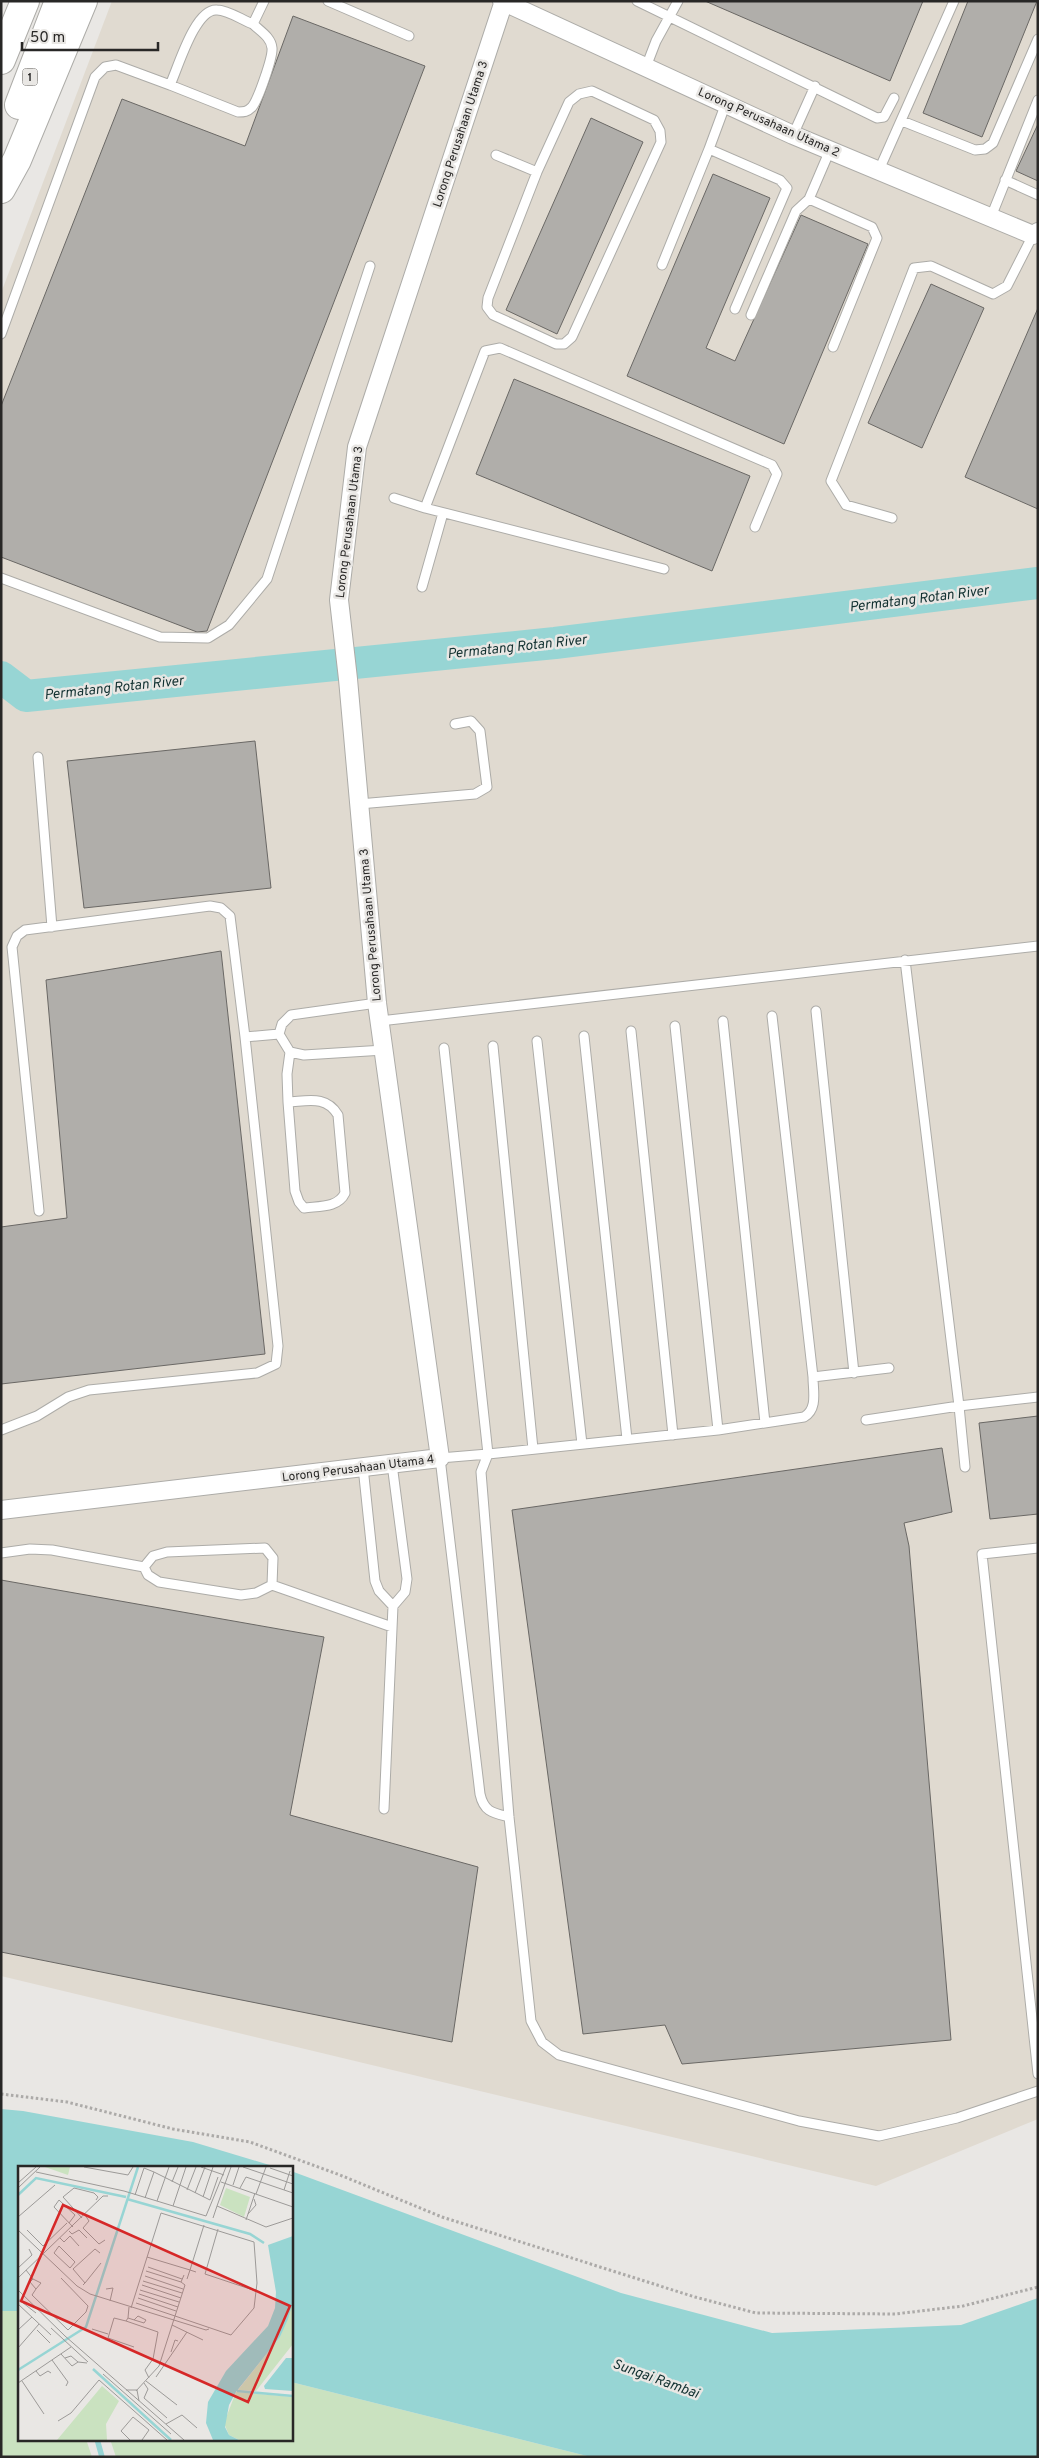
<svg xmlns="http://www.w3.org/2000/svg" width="1039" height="2458" viewBox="0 0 1039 2458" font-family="Overpass,sans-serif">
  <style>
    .built { fill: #e0dad0 }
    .green { fill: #cae2c0 }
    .water { fill: #97d5d4 }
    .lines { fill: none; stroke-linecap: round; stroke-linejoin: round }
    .stream { stroke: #97d5d4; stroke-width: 5.5 }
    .river { stroke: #97d5d4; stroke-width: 32 }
    .building { fill: #b0aeaa; stroke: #6a6865 }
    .service-casing { stroke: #adaca8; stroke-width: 11 }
    .minor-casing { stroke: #adaca8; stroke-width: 20 }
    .trunk-casing { stroke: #adaca8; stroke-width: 30 }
    .path { stroke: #acaaa8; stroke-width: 3; stroke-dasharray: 2.5 2.5; stroke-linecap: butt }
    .service { stroke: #fff; stroke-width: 9 }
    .minor { stroke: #fff; stroke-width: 18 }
    .trunk { stroke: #fff; stroke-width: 28 }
    .labels { text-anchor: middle; stroke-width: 5; stroke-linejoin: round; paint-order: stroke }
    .shield { fill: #e9e7e4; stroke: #62615f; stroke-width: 1 }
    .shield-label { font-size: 11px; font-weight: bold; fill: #282726 }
    .street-label { font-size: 12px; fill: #282726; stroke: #e9e7e4 }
    .water-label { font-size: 14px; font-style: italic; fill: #113030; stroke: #e9e7e4 }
    .inset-river { fill: none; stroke: #97d5d4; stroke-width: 2.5 }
    .inset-road { fill: none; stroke: #9c9a98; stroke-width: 1 }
    .view { fill: #d62828; fill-opacity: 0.15; stroke: #d62828; stroke-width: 2.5 }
    .inset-edge { fill: none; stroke: #282726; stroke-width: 2.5 }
  </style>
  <rect width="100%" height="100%" fill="#e9e7e4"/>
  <!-- built -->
  <path class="built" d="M112,1H1038V2119L876,2186L1,1976V293Z"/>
  <!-- green -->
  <path class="green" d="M1,2311H19V2439H86L92,2457H1Z
    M291,2382L591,2457H116L110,2439H291Z"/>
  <!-- water -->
  <path class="water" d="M1,2109L23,2111L193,2142L276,2167H19V2311H1Z
    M291,2171L621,2293L772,2333L961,2325L1038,2298V2457H591L291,2382Z"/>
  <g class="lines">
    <!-- stream -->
    <path class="stream" d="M97,2439L102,2457"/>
    <!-- river -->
    <path class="river" d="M1,677L26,696L555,643L1038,583"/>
  </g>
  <!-- building -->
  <path class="building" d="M705,1H923L890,81Z
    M968,1H1037L982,137L923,113Z
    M293,16L425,66L207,631L197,632L1,557V406L122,99L245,146Z
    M591,118L643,142L557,334L506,310Z
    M1038,124V181L1016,171Z
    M713,174L770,198L706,348L735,361L801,215L868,244L784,444L627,376Z
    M931,284L984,308L922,448L868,423Z
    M1038,308V509L965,477Z
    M514,379L750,476L712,571L476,474Z
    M255,741L271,888L84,908L67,761Z
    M221,951L265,1354L1,1384V1227L67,1218L46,980Z
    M1038,1416V1514L990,1519L979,1423Z
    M942,1448L952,1512L904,1523L909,1546L951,2040L682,2064L665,2025L583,2034L512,1510Z
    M1,1580L324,1637L290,1815L478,1867L452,2042L1,1952Z"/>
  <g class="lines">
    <defs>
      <path id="service" d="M328,1L409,36
        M637,1L877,118L884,117L894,98
        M646,67L656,41L678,1
        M170,85L238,112C244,112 247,112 252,107C258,100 273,57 272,48C271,37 260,31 253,24
        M592,91L654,120L660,131L661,142L572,337L564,344H556L493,315L487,307L488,298L537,172L569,102L579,94Z
        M726,103L709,149L780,180L787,188L735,309
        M902,121L975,150L985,149L993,143L1038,39
        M793,135L815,86
        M830,150L809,199L872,227L877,238L833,347
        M496,155L537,172
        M879,170L954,1
        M1005,180L1038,195
        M991,217L1038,100
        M662,265L709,149
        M751,315L796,211L809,199
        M1,334L95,77L105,67L116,65L170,85C178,68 195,8 217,10C228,10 242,20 253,24L264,1
        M394,498L425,508L485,351L500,348L772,465L777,474L755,527
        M425,508L664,569
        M892,518L846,505L831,481L914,268L931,266L993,294L1007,286L1033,235
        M1,578L160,637L208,638L229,625L267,579L370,266
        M422,587L443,513
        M38,757L52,927
        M359,804L475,794L487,787L480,731L471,721L455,724
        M905,960L959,1406L1038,1397
        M816,1011L854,1373
        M772,1016L813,1377C813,1391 818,1409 804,1417L718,1430L488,1454L481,1472L509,1817L531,2021L542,2042L559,2055L799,2121L879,2136L957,2118L1038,2091
        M380,1021L1038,946
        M723,1021L765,1423
        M675,1026L718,1430
        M631,1031L673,1435
        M584,1036L627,1439
        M537,1041L582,1444
        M493,1046L533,1449
        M444,1048L488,1454L440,1458L480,1794C484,1812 493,1813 509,1817
        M290,1052L304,1055L384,1050
        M288,1102C308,1101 326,1095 338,1115L345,1193C338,1208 319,1206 304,1208L299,1202L295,1191L288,1102L287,1074L290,1052L279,1034L282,1024L291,1015L377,1003
        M39,1211L12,947L17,936L25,930L210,906L221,908L230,916L245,1037L279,1034
        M813,1377L889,1368
        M866,1420L959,1406L965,1467
        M1,1430L37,1416L68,1397L89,1390L257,1373L276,1364L278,1346L245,1037
        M363,1467L375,1581L379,1591L393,1606
        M1038,1548L982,1554L1038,2074
        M1,1553L30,1549L52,1550L144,1567
        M144,1567L148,1575L159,1582L241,1595L256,1593L272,1585L392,1627
        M144,1567L153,1556L167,1552L265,1548L273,1558L272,1585
        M384,1809L393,1606L405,1592L407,1579L392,1464"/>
      <path id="minor" d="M502,1L793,135L1033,235L1038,232
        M1,1510L440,1458L377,1003L348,679L339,600L357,447L504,1"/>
      <path id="trunk" d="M1,60L25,1
        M19,105L59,1
        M1,189L17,160L83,1"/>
    </defs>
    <!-- service casing -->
    <use href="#service" class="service-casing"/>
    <!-- minor casing -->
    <use href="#minor" class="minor-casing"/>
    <!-- trunk casing -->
    <use href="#trunk" class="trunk-casing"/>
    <!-- path -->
    <path class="path" d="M1,2094L67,2102L173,2129L250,2142L340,2175L442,2217L695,2297L756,2313L895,2314L963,2306L1038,2287"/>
    <!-- service -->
    <use href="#service" class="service"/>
    <!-- minor -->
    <use href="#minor" class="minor"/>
    <!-- trunk -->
    <use href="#trunk" class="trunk"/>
  </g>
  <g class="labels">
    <!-- shield labels -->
    <rect class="shield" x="22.5" y="68.5" width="15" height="17" rx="4"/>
    <g class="shield-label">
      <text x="30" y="81">1</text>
    </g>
    <!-- street labels -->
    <g class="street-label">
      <text transform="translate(769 122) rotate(24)" y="4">Lorong Perusahaan Utama 2</text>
      <text transform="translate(460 134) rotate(-72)" y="4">Lorong Perusahaan Utama 3</text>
      <text transform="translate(349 522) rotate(-83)" y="4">Lorong Perusahaan Utama 3</text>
      <text transform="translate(370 925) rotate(-95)" y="4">Lorong Perusahaan Utama 3</text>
      <text transform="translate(358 1468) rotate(-7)" y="4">Lorong Perusahaan Utama 4</text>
    </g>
    <!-- water labels -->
    <g class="water-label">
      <text transform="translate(919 598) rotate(-7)" y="5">Permatang Rotan River</text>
      <text transform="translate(517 646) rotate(-6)" y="5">Permatang Rotan River</text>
      <text transform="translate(114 687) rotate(-6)" y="5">Permatang Rotan River</text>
      <text transform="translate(656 2378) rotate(20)" y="5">Sungai Rambai</text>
    </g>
  </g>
  <!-- overview -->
  <g transform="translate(18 2166)">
    <rect width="275" height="275" fill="#e9e7e4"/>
    <path d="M27,1H52L50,9ZM208,22L232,31L226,51L202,39ZM275,136V178L238,225L220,224L262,171ZM84,220L101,235L88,258L89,274H39ZM218,226L275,231V274H221L211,269L206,257Z" fill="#cae2c0"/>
    <path d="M275,70V136L270,153L262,171L218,226L211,239L207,261L211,269L221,274H195L188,257L190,236L208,205L250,160L257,142L258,126L250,79ZM268,192H275V225L247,223L246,220Z" fill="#97d5d4"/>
    <path class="inset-river" d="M0,29L18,12L108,31M109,33L232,68L246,77M75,203L153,274M0,204L68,161L120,1M219,225L275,230"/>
    <path class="inset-road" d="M66,1L110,9L115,1M183,1L206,9M225,1L275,18M252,2L275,10M18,6L106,25L188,50L208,1M154,16L160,1M203,16L275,41M0,17L18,1M215,19L221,1M0,22L22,1M222,22L228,11L275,27M169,24L178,1M266,24L272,5M177,27L187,1M238,28L248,1M117,29L126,2L136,6M185,31L195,1M127,32L136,6L192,34L200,11M139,35L151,1M155,40L168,1M199,40L213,1M230,48L238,39L236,33M67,49L71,55L65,62L81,78L87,74M0,51L37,19M64,52L45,31L56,22L76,27L80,31L78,34M195,52L199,40L248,61L275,52M228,54L237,27M51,57L57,49L41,34L36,41L55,61M200,63L187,108L238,125M0,64L59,120L72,128L188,164L191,163M9,64L25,80L49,57M51,65L54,68L61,64L69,72M42,72L46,76L52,70L61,80M41,80L57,96L52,102L36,87ZM129,91L172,104L186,59M130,101L164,113M0,102L14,89L11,83M8,104L15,113L12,116L18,123L14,129L50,164L68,146L70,140L43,112M128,105L163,116M127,110L165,123M0,112L85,30H90M15,113L23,117L18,123M169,113L172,104L178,106M125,115L164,127M67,117L83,97M65,119L67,117L55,103L77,83L82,87M124,119L163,132M88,123L95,122L92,135M0,124L47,170L166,274M122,124L161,136M121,128L160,141M120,132L158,145M0,133L18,147M118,137L157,150L141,200L118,225M0,138L33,169M111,141L110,152L126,157L128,154L120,150L116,154M113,142L143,47L236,76L239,117L236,142L213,169L157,150L167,119L163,116L166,109M110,152L108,155L96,152L90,172L116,181M108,155L140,166L135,193L127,204L131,212M154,159L185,174M33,162L70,196M74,163L90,168M0,164L14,151M19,164L32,177M0,182L21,158M153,186L157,174L160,175M43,188L54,200L60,196L69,197M47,192L53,190L60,196M34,194L50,216L48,220M18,205L22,210L30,205L33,207M85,208L153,268M138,211L169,166M4,215L26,248M128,215L159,239M0,217L53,181M126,217L130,223L126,232L149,252M108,224H119L121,235M40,255L53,247L81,214L149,274M148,258L164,249L179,262M112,274L103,265L115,251L131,264L124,274"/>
    <path class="view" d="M45,39L272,140L230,236L3,135Z"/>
    <rect width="275" height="275" class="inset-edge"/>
  </g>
  <!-- border -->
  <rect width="1039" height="2458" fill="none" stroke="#282726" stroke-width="5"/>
  <!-- scale -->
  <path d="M22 42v8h136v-8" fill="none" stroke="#282726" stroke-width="2.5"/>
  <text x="30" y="42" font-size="15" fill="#282726" stroke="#e9e7e4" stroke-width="4" paint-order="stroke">50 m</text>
</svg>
